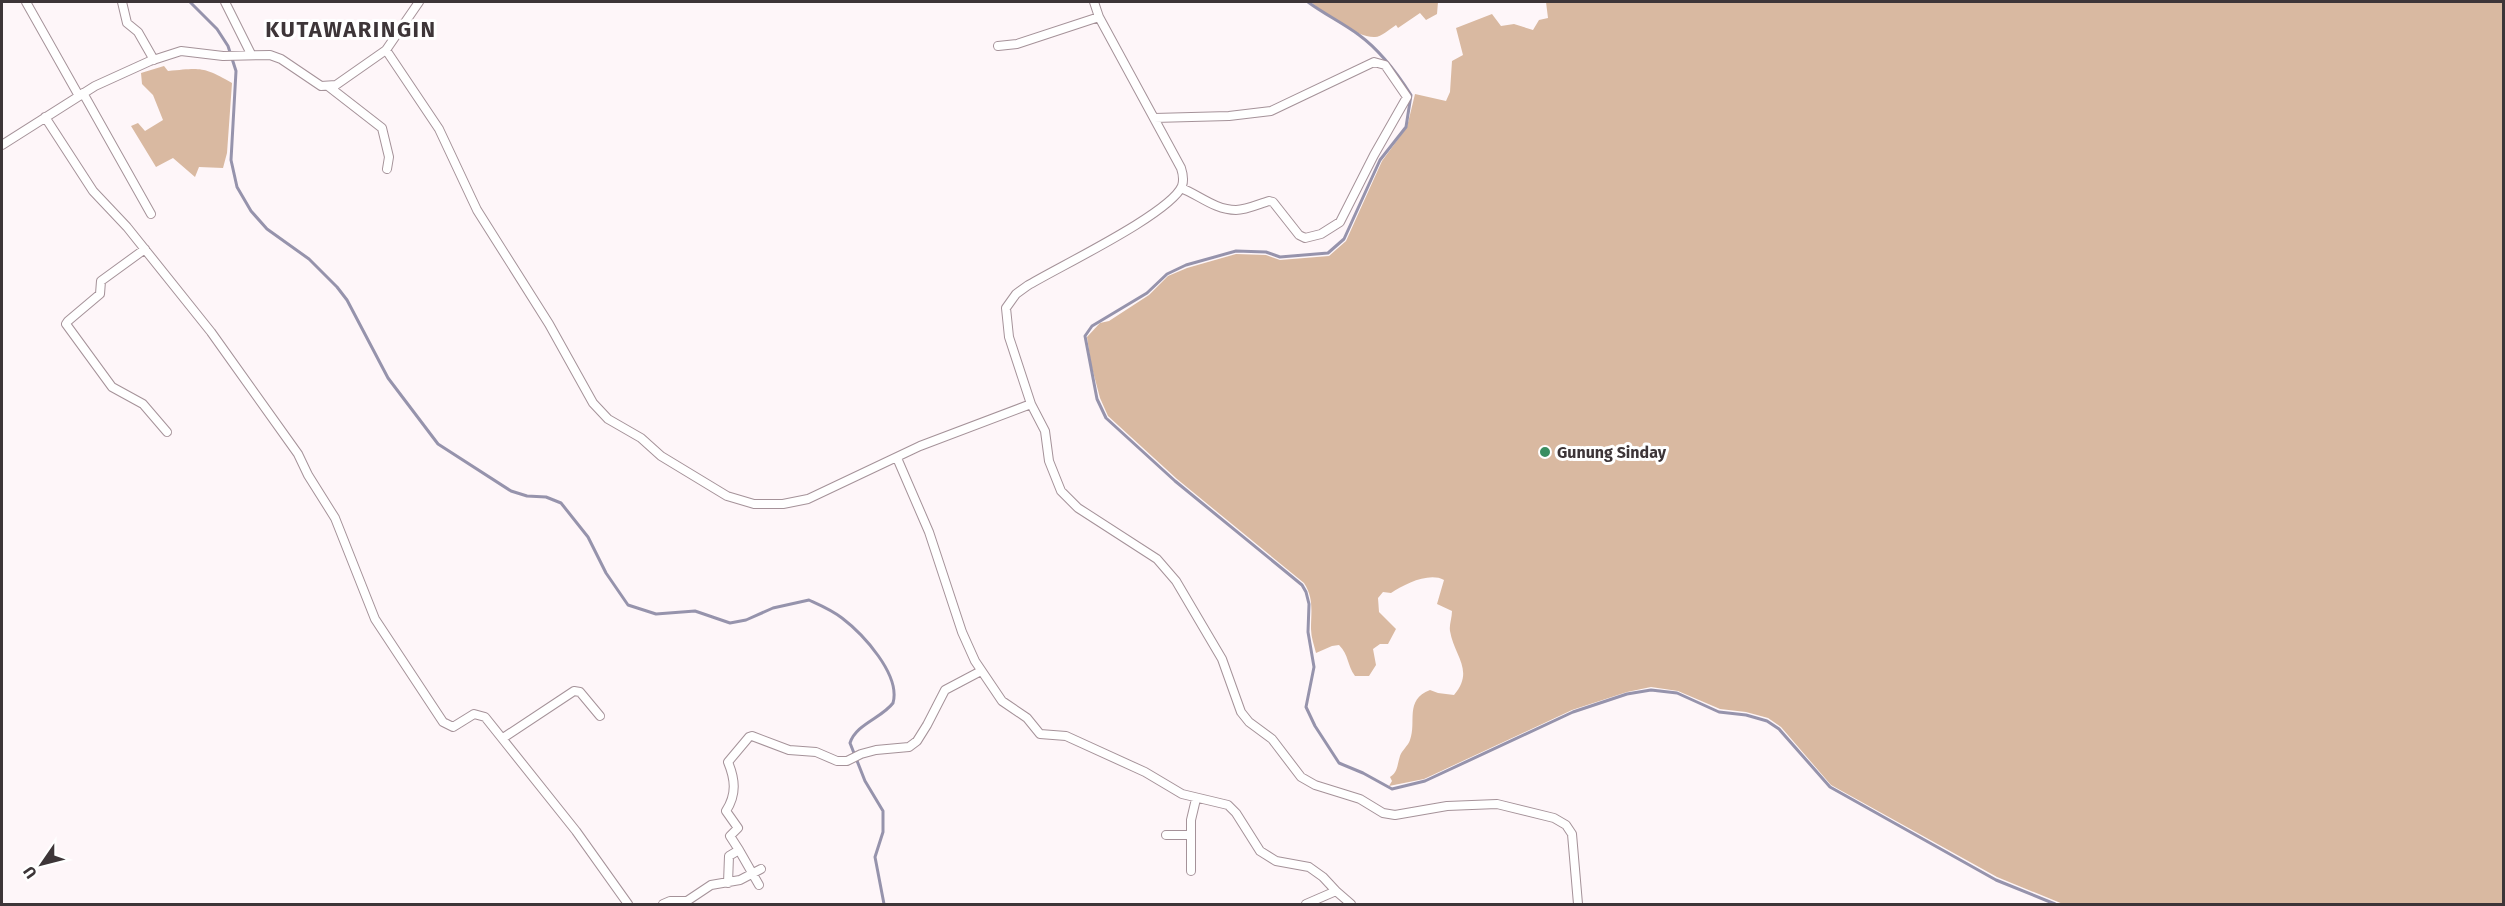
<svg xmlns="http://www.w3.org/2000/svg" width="2505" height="906" viewBox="0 0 2505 906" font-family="'Fira Sans',sans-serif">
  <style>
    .forest { fill: #d9b9a1 }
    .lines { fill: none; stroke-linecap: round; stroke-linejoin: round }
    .stream { stroke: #9693ac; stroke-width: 3 }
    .minor-casing { stroke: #a59299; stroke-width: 10 }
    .minor { stroke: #fff; stroke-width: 8 }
    .poi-dot { fill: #398e61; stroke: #fff; stroke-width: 2 }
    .labels { text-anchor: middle; stroke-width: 6; stroke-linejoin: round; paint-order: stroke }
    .poi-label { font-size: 16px; font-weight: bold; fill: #3d3538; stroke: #fff; text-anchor: start }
    .district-label { font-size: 22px; font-weight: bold; letter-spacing: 1.5px; fill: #3d3538; stroke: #fff }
  </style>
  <rect width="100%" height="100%" fill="#fef6f9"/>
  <!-- forest -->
  <path class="forest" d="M1311,2H1438L1437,14L1426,20L1420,13L1398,28L1396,25C1390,29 1381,37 1375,37C1357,38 1324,13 1311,2Z
    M1546,2H2503V904H2063L1997,877L1831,785L1781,727L1768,718L1746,712L1720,709L1678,691L1651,687L1627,692L1572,710L1424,779L1389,786L1392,781L1390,777C1398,772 1397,765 1400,756C1402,750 1408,746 1410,740C1417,722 1404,700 1430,690L1438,693L1454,695C1475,670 1454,656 1450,631C1449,625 1452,618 1452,611L1437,604L1444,580C1429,572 1405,584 1391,593L1383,592L1378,598L1379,612L1396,629L1388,644H1380L1373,649L1376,665L1369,676H1355C1347,665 1349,655 1339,645L1332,646L1316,653C1314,645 1311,637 1311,629C1311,612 1314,598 1304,583L1177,479L1108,416L1100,398L1091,364L1087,337L1100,323L1109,321L1149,295L1168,276L1187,268L1236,254L1266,255L1280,260L1329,256L1346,241L1382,161L1407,127L1415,94L1446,101L1450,92L1452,61L1463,55L1456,28L1492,14L1501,26L1514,24L1533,30L1539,20L1548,18Z
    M164,66L168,71C200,68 203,66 232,83L227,153L223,168L199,167L195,177L173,158L156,167L131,126L138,123L145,131L163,120L153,95L142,84L141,73Z"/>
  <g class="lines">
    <!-- stream -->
    <path class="stream" d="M190,2L217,29L228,46L236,71L231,160L237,187L251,211L267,229L309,259L337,287L347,300L388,378L438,444L511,491L527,496L546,497L561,503L588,537L606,573L628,605L656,614L695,611L730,623L746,620L773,608L809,600C820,605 832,610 842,618C863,634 901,675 893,703C882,718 856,724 850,743L865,781L883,811V832L875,857L884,904
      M1308,2C1324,14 1343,23 1359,35C1381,51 1397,73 1411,95L1406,127L1380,160L1344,239L1328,253L1280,257L1266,252L1236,251L1186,265L1167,274L1147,293L1092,326L1085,336L1097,399L1106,418L1175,481L1302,585L1306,592L1309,604L1308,632L1314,667L1306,707L1315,726L1339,763L1363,773L1392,789L1425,781L1573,712L1627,694L1651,690L1677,693L1719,712L1746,715L1767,721L1779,729L1830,787L1996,880L2055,904"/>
    <defs>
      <path id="minor" d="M26,2L79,96
        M122,2L127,23L138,32L154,60
        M225,2L251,54
        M1094,2L1099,17L1181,168C1183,174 1184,180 1182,186C1170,214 1058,267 1027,286L1016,294L1006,308L1009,337L1031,404L1045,431L1049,461L1061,491L1078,508L1157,559L1176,581L1222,659L1241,712L1249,722L1272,739L1301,777L1315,785L1360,799L1383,813L1395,815L1447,806L1497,804L1554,818L1566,825L1572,834L1578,904
        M998,46L1017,44L1099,17
        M386,50L439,129L477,210L549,324L593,403L608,419L641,438L661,456L727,496L754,504H783L808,499L920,446L1031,404
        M328,86L382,128L389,157L387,169
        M83,93L151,214
        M45,117L93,191L127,227L211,332L298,454L308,475L335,518L375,619L443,722L453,727L474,714L485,717L576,831L628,904
        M1154,118L1229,116L1271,111L1374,62L1385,65L1407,97L1374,155L1340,222L1321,234L1305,238L1299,235L1273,202L1269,201C1259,204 1246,210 1236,210C1215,210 1199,195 1181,188
        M2,145L95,86L150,61L181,51L223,56L270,55L281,59L321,86L336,85L386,50L419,2
        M145,249L101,281L100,294L68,321L66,324L112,387L143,404L167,432
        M897,458L929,532L962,632L975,661L1002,701L1027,718L1040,734L1066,736L1145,772L1182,794L1228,805L1236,813L1260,851L1276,861L1309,867L1323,877L1336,891L1306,904
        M503,738L574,691L580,692L600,716
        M1166,835H1191
        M739,850L730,836L738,828L726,811C737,794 735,779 728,762L749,737L752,736L789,750L816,752L837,761H847L861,754L876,750L909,747L917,741L927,725L945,690L981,671
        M1191,871V820L1196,799
        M728,883L729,856L739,850L759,885
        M1336,891L1351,904
        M663,904L670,901H687L711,885L740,880L761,869"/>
    </defs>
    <!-- minor casing -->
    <use href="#minor" class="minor-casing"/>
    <!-- minor -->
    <use href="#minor" class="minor"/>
  </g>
  <!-- markers -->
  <circle class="poi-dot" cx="1545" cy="452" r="6"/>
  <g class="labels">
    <!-- poi labels -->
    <g class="poi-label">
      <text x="1557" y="458">Gunung Sinday</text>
    </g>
    <!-- district labels -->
    <g class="district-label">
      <text x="351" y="37">KUTAWARINGIN</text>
    </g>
  </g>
  <!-- border -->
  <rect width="2505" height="906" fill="none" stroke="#3d3538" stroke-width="6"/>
  <!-- north arrow -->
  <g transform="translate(42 864) rotate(235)" stroke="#ffffff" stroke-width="4.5" paint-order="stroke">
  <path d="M0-4.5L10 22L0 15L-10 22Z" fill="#3d3538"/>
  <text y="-9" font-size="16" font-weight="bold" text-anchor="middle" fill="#3d3538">U</text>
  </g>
</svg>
